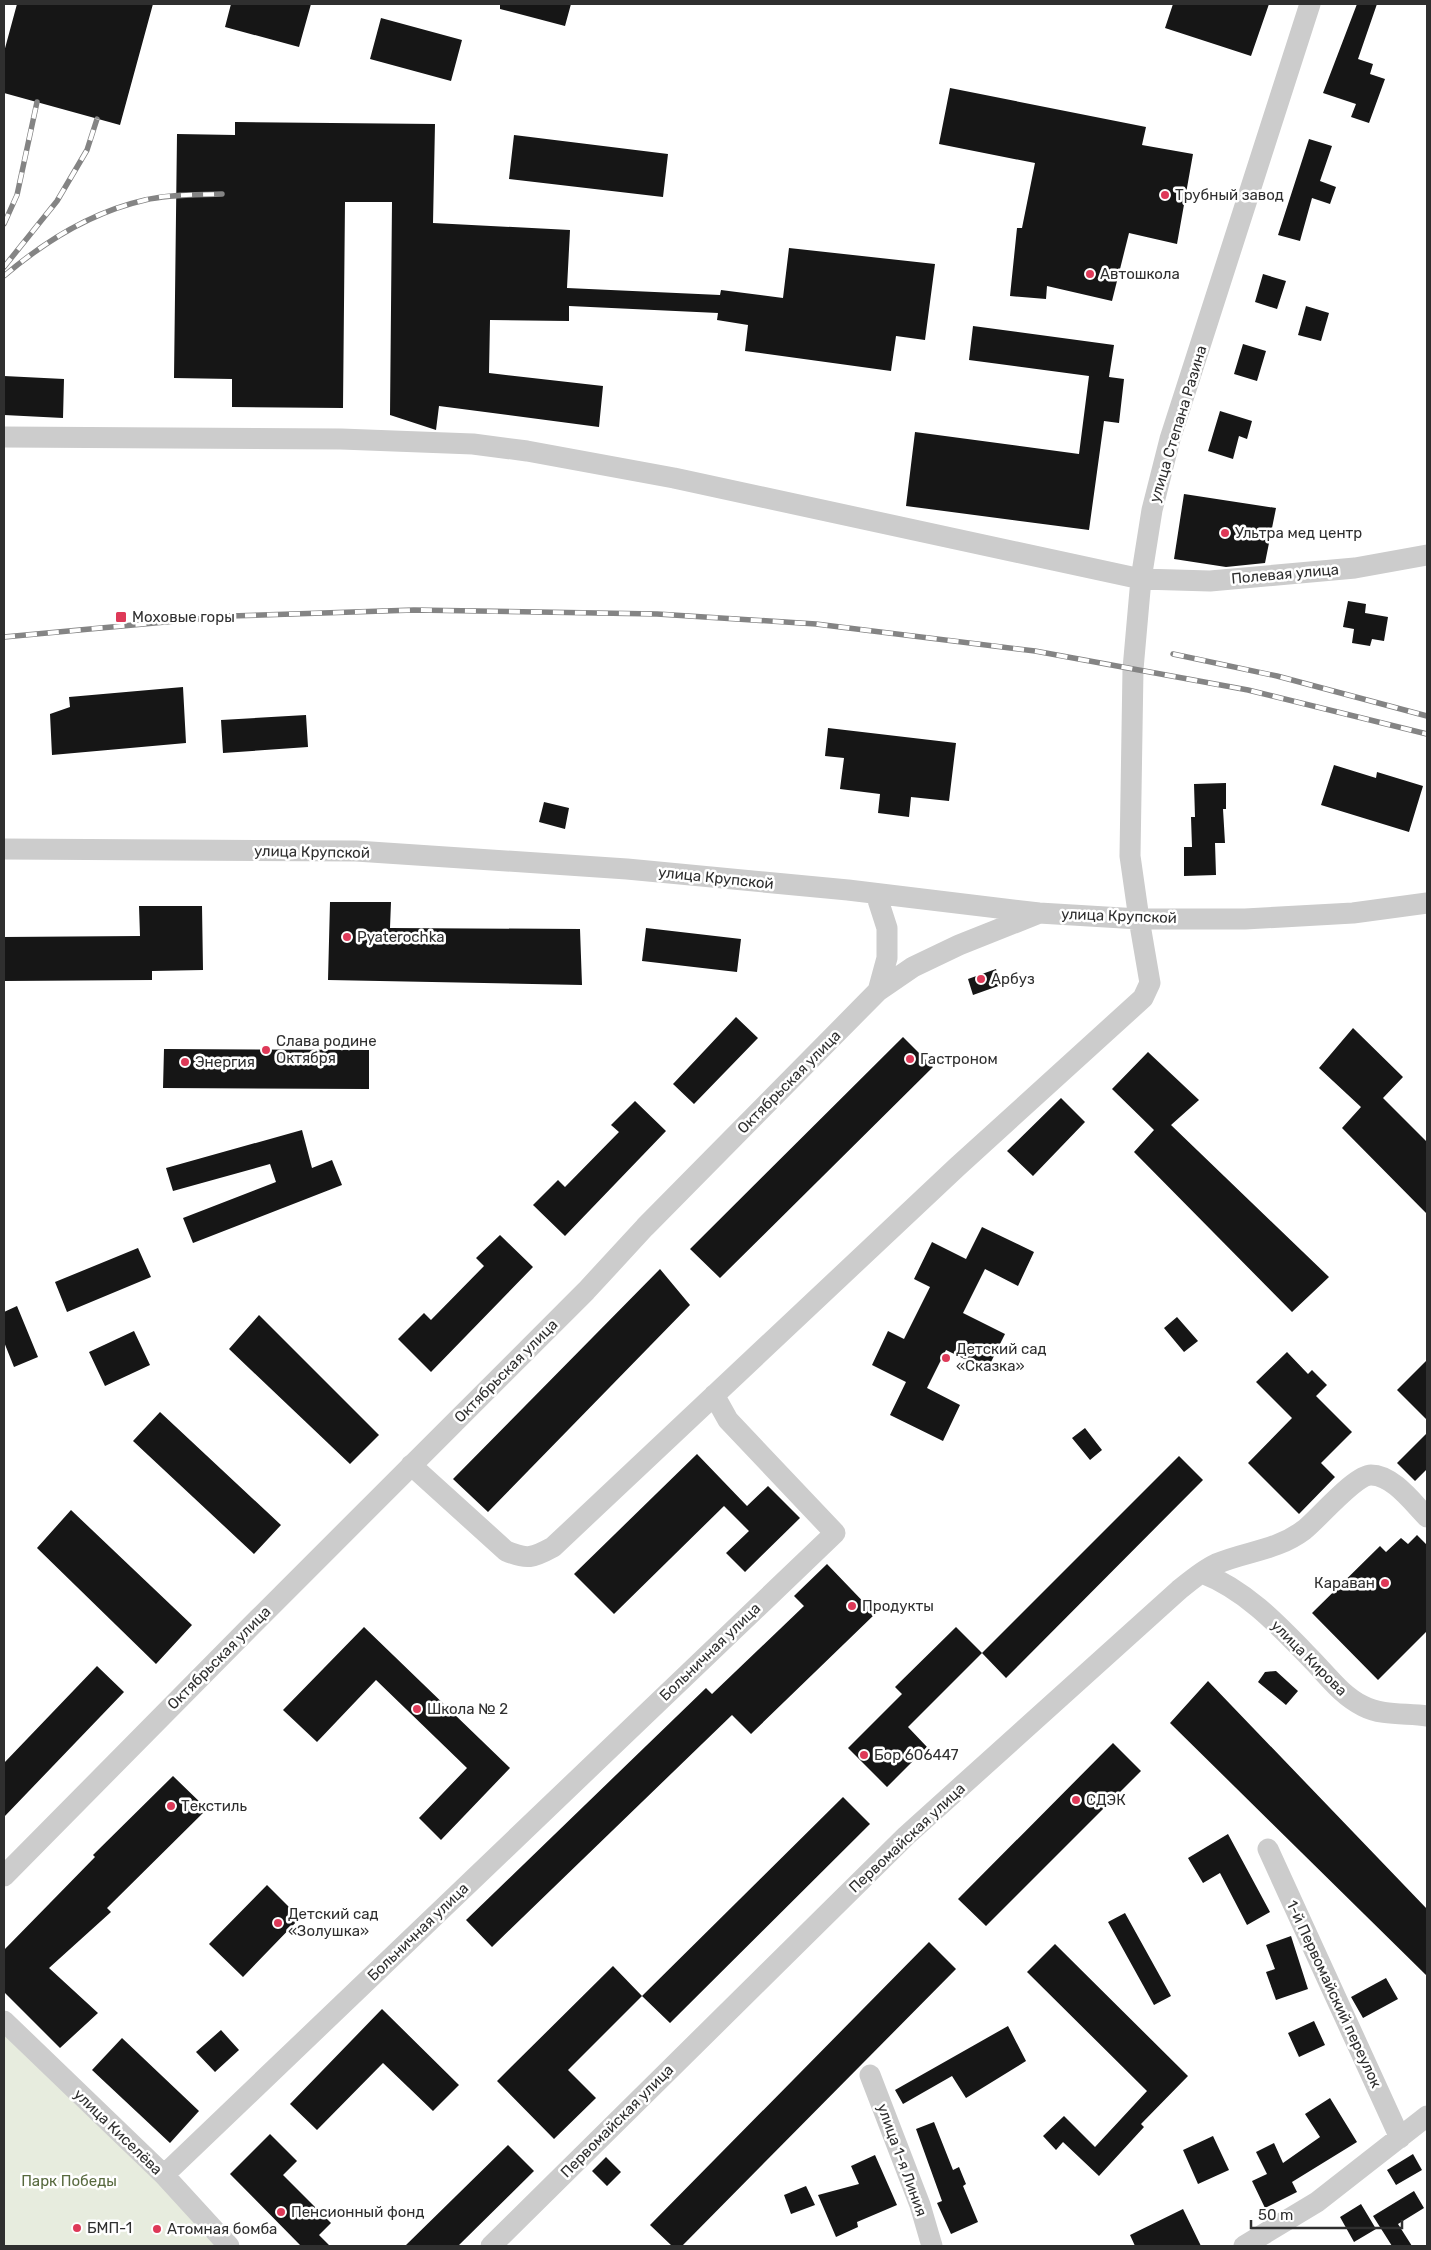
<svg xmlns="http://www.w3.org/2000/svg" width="1431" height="2250" viewBox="0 0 1431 2250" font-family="Rubik,sans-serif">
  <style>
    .green { fill: #e7ecde }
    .building { fill: #161616 }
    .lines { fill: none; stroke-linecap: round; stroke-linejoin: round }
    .minor { stroke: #ccc; stroke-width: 21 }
    .rail-casing { stroke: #848484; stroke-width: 5.5 }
    .rail { stroke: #fff; stroke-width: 4; stroke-dasharray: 11; stroke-linecap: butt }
    .poi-dot { fill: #de3958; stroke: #fff; stroke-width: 2 }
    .labels { text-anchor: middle; stroke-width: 5; stroke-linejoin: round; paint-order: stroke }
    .poi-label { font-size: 15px; fill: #2f2f2f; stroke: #fff; text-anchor: start }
    .street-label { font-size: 15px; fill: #2f2f2f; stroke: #fff }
    .park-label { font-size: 15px; fill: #57693e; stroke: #fff }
  </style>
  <rect width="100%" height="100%" fill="#fff"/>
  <!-- green -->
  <path class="green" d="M4,2023L228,2246H4Z"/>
  <!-- building -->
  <path class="building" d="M17,4H153L120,125L4,93V52Z
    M231,4H311L299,47L225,27Z
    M500,4H571L565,26L500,9Z
    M1173,4H1269L1251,56L1165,28Z
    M1357,4H1377L1358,59L1373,64L1370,74L1385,79L1369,123L1351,117L1356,104L1323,93Z
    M381,18L462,40L451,81L370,59Z
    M950,88L1146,127L1142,145L1193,154L1177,244L1129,233L1112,301L1047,286L1046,299L1010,296L1017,228H1022L1035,163L939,144Z
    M235,122L435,124L433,223L570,230L567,288L720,295L721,290L783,298L789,248L935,264L925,340L896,336L891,371L745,351L748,325L717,320L718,313L569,306V321L490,320L489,373L603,386L599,427L439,406L436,430L390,415L392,202H345L343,408L232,407V379L174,378L177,134L235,135Z
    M514,135L668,154L663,197L509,179Z
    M1309,139L1332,146L1320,181L1336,187L1330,204L1312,198L1300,241L1278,235Z
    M1263,274L1286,281L1277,309L1255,302Z
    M1306,306L1329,313L1321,341L1298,335Z
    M973,326L1114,345L1109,377L1124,379L1119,423L1104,421L1089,530L906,506L915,432L1079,454L1089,376L969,360Z
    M1243,344L1266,351L1257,381L1234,374Z
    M4,376L64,379L63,418L4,415Z
    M1220,411L1252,421L1247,439L1239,436L1233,459L1208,451Z
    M1184,494L1276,508L1265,563L1226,567L1174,559Z
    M1348,601L1366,604L1365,613L1388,617L1384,641L1372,639L1370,646L1352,643L1354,629L1343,627Z
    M183,687L186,743L52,755L50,714L70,707L69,697Z
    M306,715L308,747L223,753L221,720Z
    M828,728L956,743L949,801L911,797L909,817L878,813L880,794L840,789L844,758L825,756Z
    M1334,765L1376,778L1377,772L1423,786L1409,832L1321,805Z
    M1226,783V809H1223L1225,843H1215L1216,875L1184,876V847H1192L1191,817H1195L1194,784Z
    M544,802L569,808L565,829L539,822Z
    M330,902H391L390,928L580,929L582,985L328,980Z
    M139,906H202L203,970L152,971V980L4,981V937L140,936Z
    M646,928L741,939L737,972L642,961Z
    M996,969L1001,985L973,995L968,979Z
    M736,1017L758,1038L694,1104L673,1084Z
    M1353,1028L1403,1077L1383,1098L1427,1142V1214L1342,1128L1361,1107L1319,1068Z
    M903,1037L933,1067L720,1278L690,1249Z
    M164,1049L369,1050V1089L163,1088Z
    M1148,1052L1199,1100L1171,1125L1329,1277L1292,1312L1134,1152L1154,1130L1112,1089Z
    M1061,1098L1085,1122L1033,1176L1007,1151Z
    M635,1101L666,1131L565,1236L533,1205L558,1180L565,1187L619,1132L611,1125Z
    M302,1130L312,1168L332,1160L342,1185L193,1243L183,1218L276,1182L270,1164L173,1191L166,1168Z
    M982,1227L1034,1252L1018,1286L985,1269L963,1313L1005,1334L987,1370L946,1350L927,1388L960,1405L943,1441L890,1415L906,1382L872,1365L888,1331L904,1339L930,1287L914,1279L932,1242L966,1259Z
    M500,1235L533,1267L431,1372L398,1339L424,1313L431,1320L484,1266L476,1258Z
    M138,1248L151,1277L67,1312L55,1282Z
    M660,1269L690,1305L488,1512L453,1479Z
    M17,1306L38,1357L14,1367L4,1342V1312Z
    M259,1315L379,1435L350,1464L229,1349Z
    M1177,1317L1198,1341L1184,1352L1164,1328Z
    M134,1331L150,1365L105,1386L89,1352Z
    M1287,1352L1308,1374L1312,1370L1327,1385L1316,1396L1352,1432L1321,1463L1335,1477L1299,1514L1248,1463L1292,1418L1256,1382Z
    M1427,1360V1420L1397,1390Z
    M160,1412L281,1525L254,1554L133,1441Z
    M1085,1428L1102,1450L1090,1460L1072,1438Z
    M1427,1433V1469L1415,1481L1397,1463Z
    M697,1454L747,1506L768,1486L800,1518L745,1572L726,1553L749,1531L724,1506L614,1614L574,1574Z
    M1179,1456L1203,1480L1006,1678L982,1653Z
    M71,1510L192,1625L156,1664L37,1548Z
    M1417,1535L1427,1545V1631L1378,1680L1312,1613L1380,1546L1386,1552L1401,1538L1408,1544Z
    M827,1564L875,1614L751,1734L732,1715L492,1947L466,1920L706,1688L712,1694L804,1606L794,1596Z
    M364,1627L510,1768L441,1840L419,1818L467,1768L376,1680L317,1742L283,1710Z
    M956,1627L982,1653L908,1727L927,1747L887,1787L848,1748L902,1694L895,1687Z
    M97,1666L124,1692L4,1817V1763Z
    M1276,1671L1298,1691L1286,1705L1258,1682L1265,1672Z
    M1208,1681L1427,1909V1976L1170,1723Z
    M1113,1743L1141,1771L986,1926L958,1899Z
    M173,1776L207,1809L107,1908L111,1912L49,1968L98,2013L60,2048L4,1992V1950L95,1857L93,1855Z
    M843,1797L870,1824L670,2023L642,1996Z
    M1228,1834L1270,1912L1247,1925L1220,1873L1203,1883L1188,1858Z
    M267,1885L300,1918L243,1977L209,1944Z
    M1125,1913L1171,1996L1154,2005L1108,1922Z
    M1291,1936L1308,1989L1276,2000L1266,1972L1275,1969L1266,1945Z
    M929,1942L956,1969L682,2246H672L650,2225Z
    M1055,1944L1188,2076L1141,2124L1144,2127L1099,2176L1063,2142L1056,2150L1043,2136L1064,2116L1095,2147L1147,2091L1027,1972Z
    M613,1966L642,1996L568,2070L596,2098L554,2139L497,2081Z
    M1386,1978L1398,1999L1363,2018L1351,1997Z
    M382,2009L459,2085L433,2111L383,2063L317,2130L290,2104Z
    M1314,2021L1325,2045L1299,2057L1288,2033Z
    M1008,2026L1026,2061L966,2098L952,2076L903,2104L895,2090Z
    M221,2030L239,2050L215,2072L196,2052Z
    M122,2038L199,2111L170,2143L92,2070Z
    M1330,2098L1357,2142L1292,2182L1297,2192L1265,2208L1252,2181L1267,2174L1256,2152L1274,2143L1283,2163L1320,2137L1305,2114Z
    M934,2122L953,2170L959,2167L966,2184L963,2186L978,2222L951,2234L937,2203L942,2201L916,2129Z
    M270,2134L297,2161L283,2175L331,2223L319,2235L330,2246H301L230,2174Z
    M1213,2136L1229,2170L1198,2184L1183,2150Z
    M508,2145L534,2171L458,2246H405Z
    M1413,2154L1422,2170L1396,2185L1387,2170Z
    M875,2155L897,2205L857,2222L858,2227L836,2237L818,2195L859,2184L851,2166Z
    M606,2157L621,2172L607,2186L592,2171Z
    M806,2186L815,2205L791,2214L784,2195Z
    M1414,2191L1424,2208L1398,2224L1412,2246H1392L1373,2216Z
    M1361,2204L1376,2229L1354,2242L1340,2217Z
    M1183,2209L1201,2246H1135L1130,2235Z"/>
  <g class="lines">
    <!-- minor -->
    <path class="minor" d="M4,437L341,439L473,444L527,451L674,478L1141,579L1210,581L1355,568L1427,555
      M4,849L356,851L627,869L848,890L1039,913L1139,919H1245L1353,913L1427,903
      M876,894L887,928V958L878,991
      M411,1465L506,1551C527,1560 533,1558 553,1547L957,1167L1143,998L1150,983L1139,919L1130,856L1133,669L1141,579L1152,510L1170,439L1310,4
      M1202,1573C1248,1591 1281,1628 1315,1663C1330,1679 1343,1696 1363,1706C1382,1716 1406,1713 1427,1716
      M1268,1849L1400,2138
      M4,1876L258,1619L586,1291L645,1227L878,991L913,967L959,945L1037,914
      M4,2021L164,2175L229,2246
      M870,2075L920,2205L932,2246
      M164,2175L835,1533L728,1420L714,1395
      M491,2246L906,1836L1179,1590C1190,1581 1203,1570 1216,1564C1246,1551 1276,1551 1304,1530C1318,1519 1355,1475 1371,1475C1393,1475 1413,1503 1427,1517
      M1244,2246L1317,2202L1427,2116"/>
    <defs>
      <path id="rail" d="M4,224L17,195L37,102
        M4,267L57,201L87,150L97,119
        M4,276C45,241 92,212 145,200C170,194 197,195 222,194
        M4,637L230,616L414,610L657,614L816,624L1035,651L1248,690L1427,734
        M1173,654L1277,676L1427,716"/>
    </defs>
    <!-- rail casing -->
    <use href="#rail" class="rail-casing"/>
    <!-- rail -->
    <use href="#rail" class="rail"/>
  </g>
  <!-- markers -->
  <g class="poi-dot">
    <circle cx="1165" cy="195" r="5"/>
    <circle cx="1090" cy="274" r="5"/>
    <circle cx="1225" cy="533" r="5"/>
    <rect x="115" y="611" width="12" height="12" rx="2.5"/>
    <circle cx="347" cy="937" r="5"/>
    <circle cx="981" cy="979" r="5"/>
    <circle cx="266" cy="1050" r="5"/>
    <circle cx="910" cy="1059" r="5"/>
    <circle cx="185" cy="1062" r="5"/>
    <circle cx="946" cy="1358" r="5"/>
    <circle cx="1385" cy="1583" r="5"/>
    <circle cx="852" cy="1606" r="5"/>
    <circle cx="417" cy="1709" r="5"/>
    <circle cx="864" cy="1755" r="5"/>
    <circle cx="1076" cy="1800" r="5"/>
    <circle cx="171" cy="1806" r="5"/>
    <circle cx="278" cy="1923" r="5"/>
    <circle cx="281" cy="2212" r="5"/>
    <circle cx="77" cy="2228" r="5"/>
    <circle cx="157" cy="2229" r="5"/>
  </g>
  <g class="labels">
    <!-- poi labels -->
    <g class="poi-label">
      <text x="1175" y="200">Трубный завод</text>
      <text x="1100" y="279">Автошкола</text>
      <text x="1235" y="538">Ультра мед центр</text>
      <text x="132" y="622">Моховые горы</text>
      <text x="357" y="942">Pyaterochka</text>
      <text x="991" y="984">Арбуз</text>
      <text x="276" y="1046">Слава родине<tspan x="276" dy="17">Октября</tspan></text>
      <text x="920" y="1064">Гастроном</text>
      <text x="195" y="1067">Энергия</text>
      <text x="956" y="1354">Детский сад<tspan x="956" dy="17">«Сказка»</tspan></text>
      <text x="1375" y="1588" text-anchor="end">Караван</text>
      <text x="862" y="1611">Продукты</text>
      <text x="427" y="1714">Школа № 2</text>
      <text x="874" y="1760">Бор 606447</text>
      <text x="1086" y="1805">СДЭК</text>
      <text x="181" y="1811">Текстиль</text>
      <text x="288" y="1919">Детский сад<tspan x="288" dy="17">«Золушка»</tspan></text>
      <text x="291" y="2217">Пенсионный фонд</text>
      <text x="87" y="2233">БМП-1</text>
      <text x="167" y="2234">Атомная бомба</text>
    </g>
    <!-- street labels -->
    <g class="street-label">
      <text transform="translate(1178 424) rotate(-73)" y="5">улица Степана Разина</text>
      <text transform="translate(1285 574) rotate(-5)" y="5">Полевая улица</text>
      <text transform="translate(312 852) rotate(1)" y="5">улица Крупской</text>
      <text transform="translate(716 878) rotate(6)" y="5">улица Крупской</text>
      <text transform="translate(1119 916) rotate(2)" y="5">улица Крупской</text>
      <text transform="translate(789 1082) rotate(-45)" y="5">Октябрьская улица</text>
      <text transform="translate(506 1371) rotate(-45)" y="5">Октябрьская улица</text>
      <text transform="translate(710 1652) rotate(-44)" y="5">Больничная улица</text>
      <text transform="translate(219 1658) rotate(-45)" y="5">Октябрьская улица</text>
      <text transform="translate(1309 1658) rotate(45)" y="5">улица Кирова</text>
      <text transform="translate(907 1838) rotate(-43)" y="5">Первомайская улица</text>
      <text transform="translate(418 1932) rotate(-44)" y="5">Больничная улица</text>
      <text transform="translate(1334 1994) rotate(65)" y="5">1-й Первомайский переулок</text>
      <text transform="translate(617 2121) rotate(-45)" y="5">Первомайская улица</text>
      <text transform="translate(118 2132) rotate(44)" y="5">улица Киселёва</text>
      <text transform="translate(902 2160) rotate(70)" y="5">улица 1-я Линия</text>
    </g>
    <!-- park labels -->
    <g class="park-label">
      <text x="69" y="2186">Парк Победы</text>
    </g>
  </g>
  <!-- border -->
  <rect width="1431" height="2250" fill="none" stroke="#2f2f2f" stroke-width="10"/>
  <!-- scale -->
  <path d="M1251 2220v8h151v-8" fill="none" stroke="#2f2f2f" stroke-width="2.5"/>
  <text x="1258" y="2220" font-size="15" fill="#2f2f2f" stroke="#ffffff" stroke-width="4" paint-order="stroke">50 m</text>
</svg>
